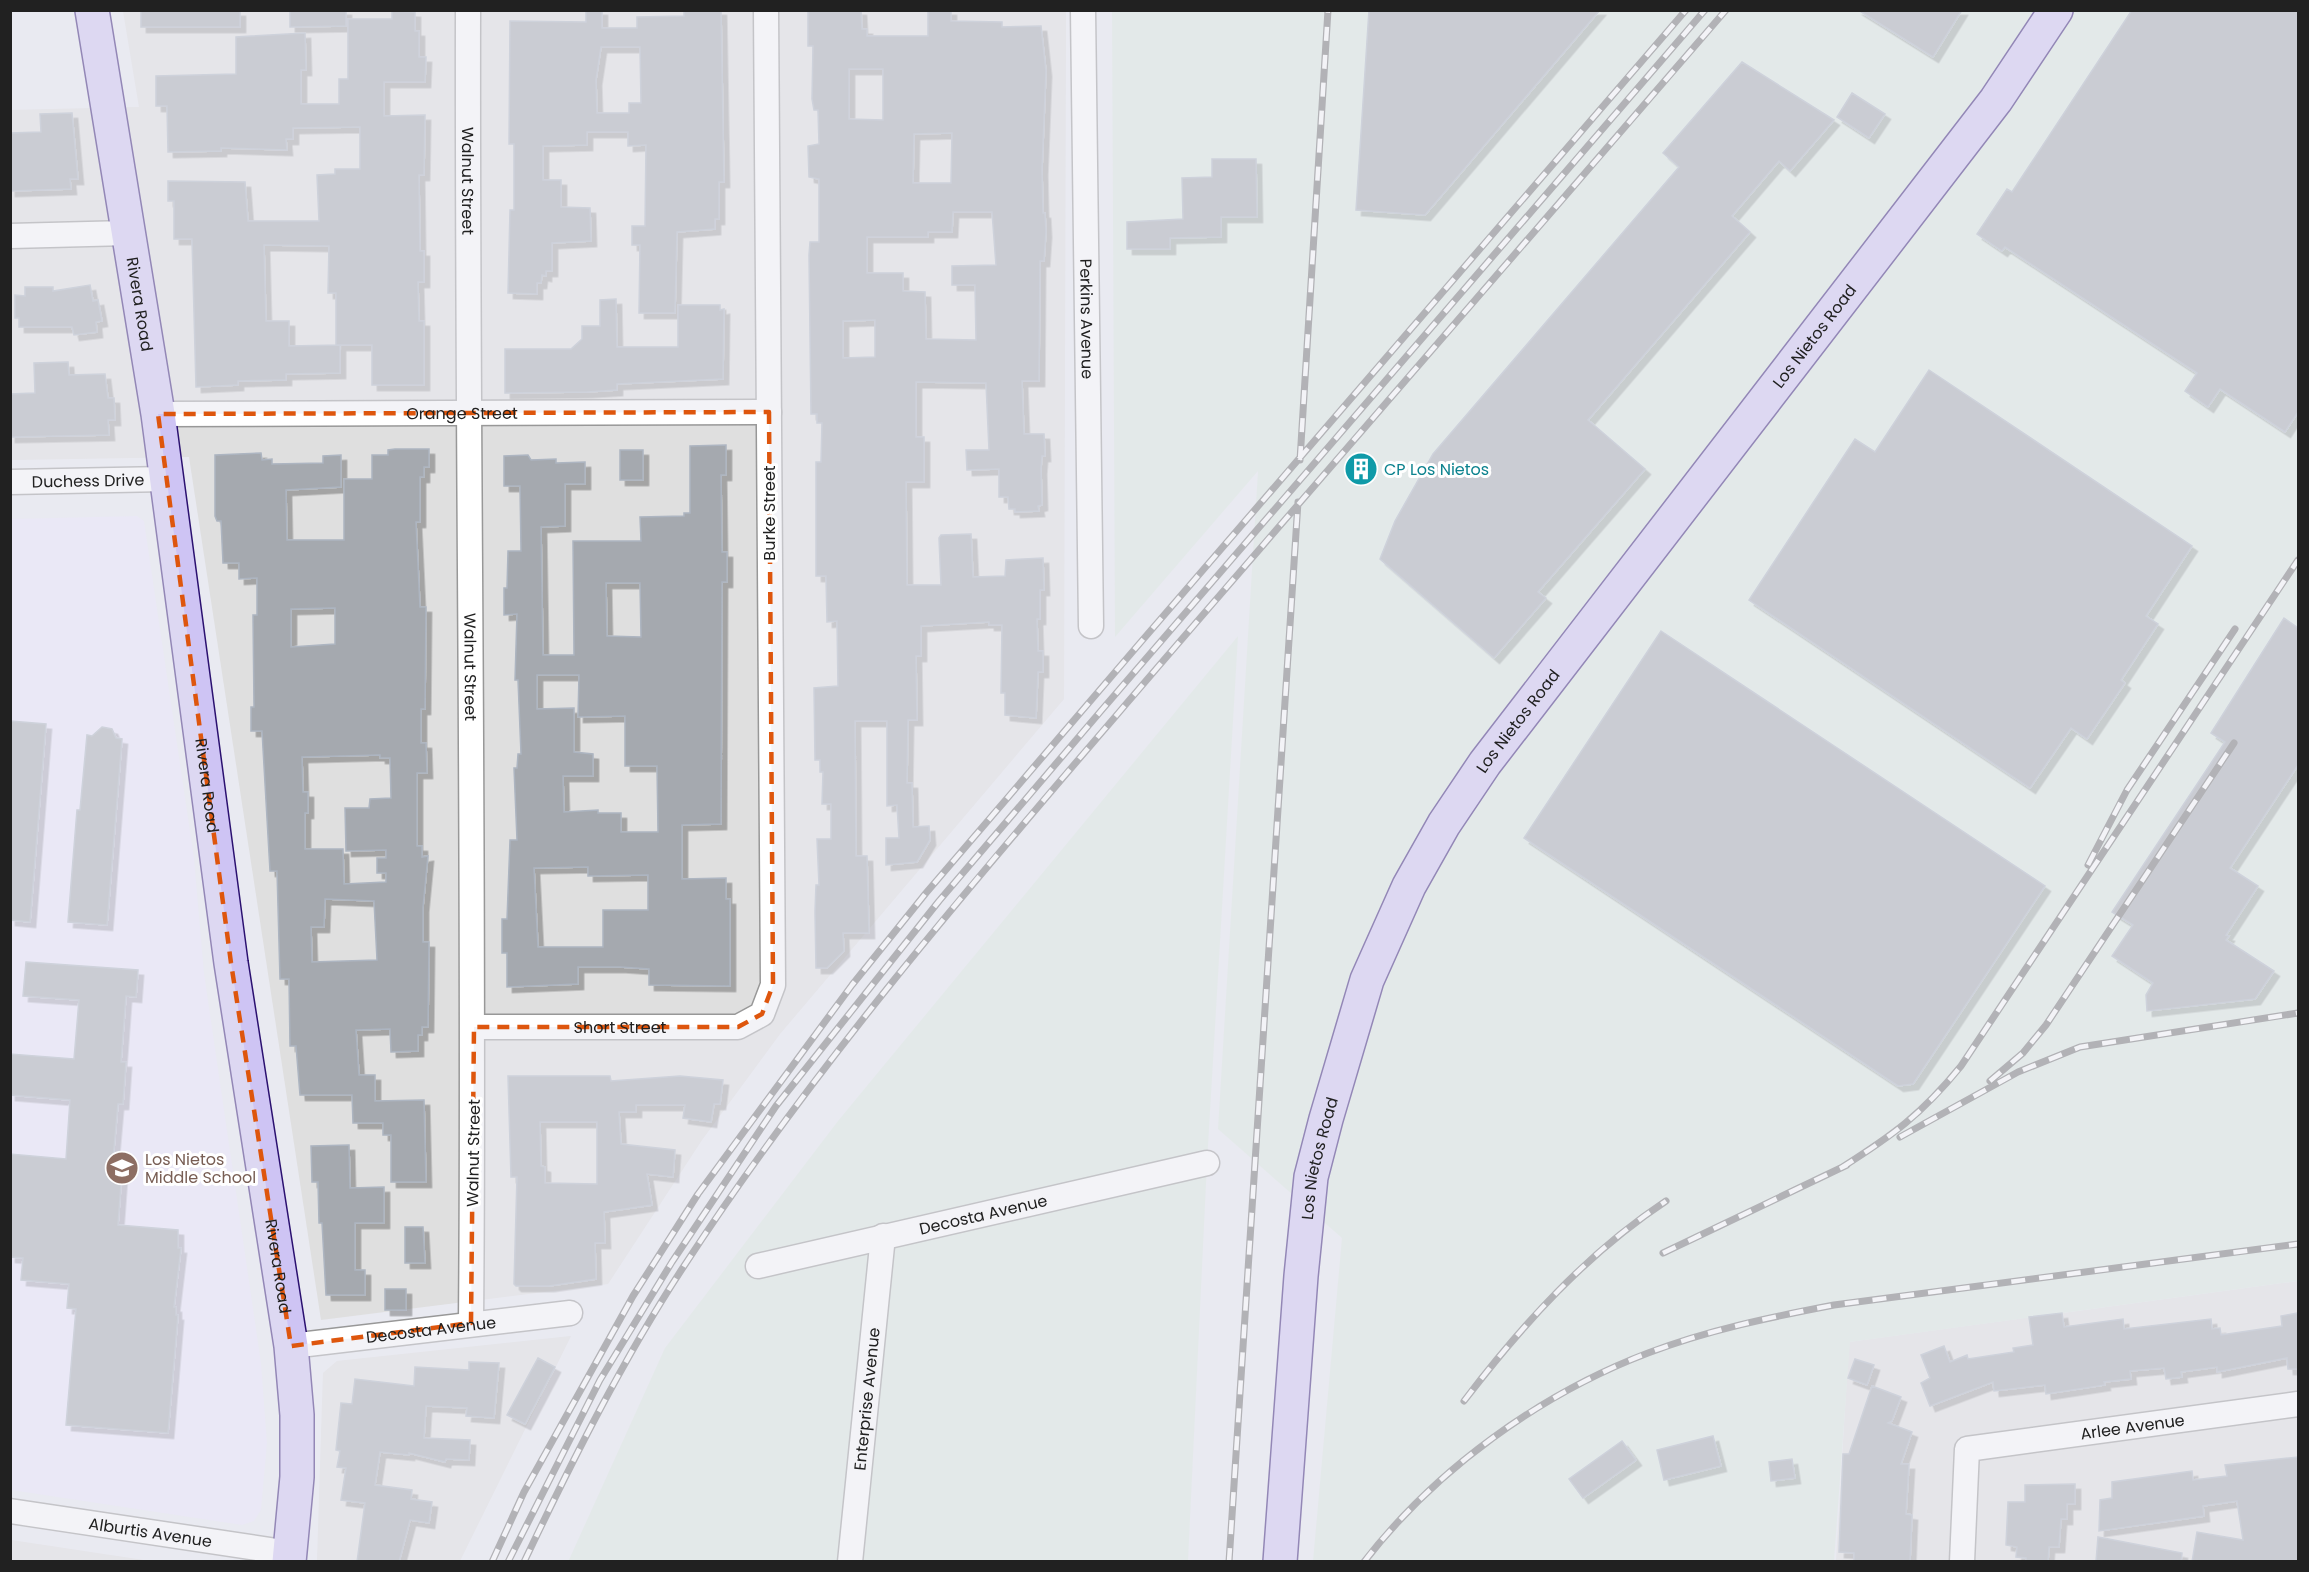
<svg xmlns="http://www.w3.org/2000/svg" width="2309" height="1572" viewBox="0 0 2309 1572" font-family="Poppins,sans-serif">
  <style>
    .residential { fill: #dfdfdf }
    .industrial { fill: #dce9e1 }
    .education { fill: #eae7fc }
    .building { fill: #a5a9af; stroke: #adb5c1; stroke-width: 1.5; fill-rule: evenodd; filter: url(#shadow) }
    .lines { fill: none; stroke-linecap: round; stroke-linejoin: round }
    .street-casing { stroke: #989898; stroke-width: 27 }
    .secondary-casing { stroke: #2b1170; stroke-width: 36 }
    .street { stroke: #fff; stroke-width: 24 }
    .secondary { stroke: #cec4f4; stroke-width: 33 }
    .rail-casing { stroke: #6f6f6f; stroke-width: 7 }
    .rail { stroke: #fff; stroke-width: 4.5; stroke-dasharray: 14; stroke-linecap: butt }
    .marked { fill: none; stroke: #de560d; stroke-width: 4.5; stroke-dasharray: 12 8; stroke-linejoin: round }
    .labels { text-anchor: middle; stroke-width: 6; stroke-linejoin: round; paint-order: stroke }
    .street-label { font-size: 16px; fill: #212121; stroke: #fff }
    .culture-label { font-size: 16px; fill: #0d838f; stroke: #fff; text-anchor: start }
    .education-label { font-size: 16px; fill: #785e54; stroke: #fff; text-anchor: start }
  </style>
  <defs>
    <filter id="shadow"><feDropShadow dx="5.5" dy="5.5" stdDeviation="0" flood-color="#0004"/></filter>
  </defs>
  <rect width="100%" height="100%" fill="#e9eaf1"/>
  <!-- residential -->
  <path class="residential" d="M123,11H1066L1064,699L780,1034L702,1140L608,1284L321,1320L189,457L11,460L10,110L139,107Z
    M2298,1281V1561L1836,1562L1849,1342Z
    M571,1336L460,1561L317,1562L323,1373L337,1361Z
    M11,1540L150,1561H11Z"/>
  <!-- industrial -->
  <path class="industrial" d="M1112,11H2298V1281L1850,1342L1834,1561H1313L1342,1238L1218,1129L1258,471L1115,637Z
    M1238,636L1207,1163L1188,1561L568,1562L665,1348L838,1121Z"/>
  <!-- education -->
  <path class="education" d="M137,516L144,521L194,858L204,973L261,1363L267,1443L261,1510L254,1521L242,1525L11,1490L10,519Z"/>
  <!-- building -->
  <path class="building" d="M141,10L240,11V27H141Z
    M290,10H346V26L290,27Z
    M586,10H602V28H637V17L684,16V10H721L724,182H719V219H715V229L677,232L675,313H639L640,245H632V226H645L646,145L628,146V132H587V145L543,146V180H561V207L590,208L591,241L552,243V271H546V276L542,275L541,283H537V294L508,293L510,210H514V144H509L510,21L586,22ZM601,47H640L641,103H629V113H597L596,80Z
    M808,10H861L862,29H867V36H928V10H951V21L1002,22V27L1041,26L1046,71L1042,170L1043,213H1045L1046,232L1044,261H1040L1039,381H1022L1024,434H1044L1045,456H1042L1041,469L1042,505L1038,506L1039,511L1015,512V509H1009L1008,497H999V469L967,470L966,450H989L986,383L916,382V437H924V482H906L907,585H941L939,538L941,535L971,534L973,577L1005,576L1006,560L1043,558L1044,590H1040V619H1037L1038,651H1043V672H1038L1036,718L1005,715V693H1001L1002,625H989V622L921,626V656H916L917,720H908L907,783H912L913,827L929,826L930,840L917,862L886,865V838H899L897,805L887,806V721H855L856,856H867L869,933H843L844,951L827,968H816L815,912L816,885H819L817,839H831V804H822L823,772H820V760H815L814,688L838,686L837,621L827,622L826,576H816V462H821L822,423H817V414H811L809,255L810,242H819V179L809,177L808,146L819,144L818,110H814L812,99L813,46H808ZM849,69H883V120L849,119ZM952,133L951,183H913L914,134ZM953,212H992L996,265L952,266V285H975L976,340L926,339L925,292L903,291V273H867V237H928V232H952ZM875,320V357L843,358V321Z
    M1369,10H1600L1425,215L1356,210Z
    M1858,10H1962L1933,57Z
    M2132,10H2298V412L2285,432L2220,389L2208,407L2185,391L2197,373L2005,247L2002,251L1977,234L2007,189L2012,192Z
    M392,11L415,12V31H419V57H426L425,82H384V116L425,115L424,175H419L420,251H424V282H418L419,321H424V385H372V345H336V293H328L329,246L264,245L266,321H289V346L340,345V373L286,374V380L238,381V385L196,387L192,239H174V201H168V181L245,182L248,221H319L317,175L335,174V169H360V127L293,128V139H286L287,150L221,148V151L168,152L167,106H156V76L236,74V37L305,33L306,70H301V104H339V79H348V19H392Z
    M1742,62L1834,120L1790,171L1779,161L1732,216L1750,232L1588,420L1645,469L1538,592L1546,598L1494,658L1380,559L1395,521L1433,454L1679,167L1663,153Z
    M1852,93L1885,114L1869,138L1837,117Z
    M72,113L78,179H70L71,189L10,191V133L41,132L40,114Z
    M1212,159H1256L1257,217H1221V237L1170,238V249H1127V222L1183,219L1182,178L1212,177Z
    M90,285L93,301L98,300L102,321L96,322L97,332L74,335L72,327H19V318H15V295L25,296V287H53V291Z
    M616,299L617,347H678V305H720V310L724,309L723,379L617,384V390L587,392L505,393V349H571L582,339V326H600V300Z
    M68,362L69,375L105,374L108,398H114L115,420H108L109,435L10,437V394L35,393L34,363Z
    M1929,370L2192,546L2146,616L2158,624L2121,680L2125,683L2087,739L2071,728L2030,788L1749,600L1855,439L1875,452Z
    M726,445V475H721L722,552H727V582H722L721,824L682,825V879L726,878V899H730V986L649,985V969L620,967H578V984L507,987V953H502V919H507L510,840H517L514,768H517L518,754H521L518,680H515L517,614L504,615V588H507L508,551H521L520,486H504V456L528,455L531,460L556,459V463L585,462V484H565V526L541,527L543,655H574L573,541H641L640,517L684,516V513H690V446ZM606,583H640L641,637L607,636ZM537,675H579L578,717L625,716V766H657L658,832H621V813H598V810L564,812L563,776H593V754L574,752V708L537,709ZM588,867V876L648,875V910H603V947H538L534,868Z
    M395,449H429V467H424V477H420V522H416L420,607H426L425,709H421V743H426L427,773H417V846H422V857L428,856L423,907V942H429L428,1027H422V1035H418V1051L391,1052L390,1029L356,1030L359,1075H375V1101L424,1100L426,1182H391V1135H383V1123H353L352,1095H300L296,1046H290L289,979H280L277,871H270L262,731H251V707H254L253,615H257V578L239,579V563H223L221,521H217L215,516V455L261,453L262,460L272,459V464L323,463V456L341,455V487L286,490L287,540H344V479H372V455H388V450ZM335,608V644L291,647V609ZM380,755V758H390L391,798L370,799L369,808H345L346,851L386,850V858H377V873H386V882L344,884L343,849H305V813H308V792H303L302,757ZM325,899L374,901L377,960L312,962L311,927H324Z
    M620,450H643V480H620Z
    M2284,618L2298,628V765L2230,868L2258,886L2226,935L2229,936L2226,940L2274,971L2255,999L2147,1011L2146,995L2153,983L2112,956L2133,925L2112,912L2225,742L2211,733Z
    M1661,631L2045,886L1913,1084L1898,1086L1524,838Z
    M10,721L46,724L30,922L10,920Z
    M102,727L112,729L116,738L122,739L107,925L68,922L77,810H80L87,735L92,736Z
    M26,962L138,970L136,997L126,996L121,1062H126L123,1104H118L112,1171H122L118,1225L178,1230V1248H181L174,1307H176V1315H178L168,1433L66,1425L76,1309L67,1308L69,1284L21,1280L23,1258L10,1257V1154L66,1159L70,1100L10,1095V1054L74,1059L79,1000L23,996Z
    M508,1076H610L611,1081L680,1076L723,1080L720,1104H714L711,1122L683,1118L685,1105H636V1112H619L621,1144L675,1150L673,1177L647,1174L652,1205L604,1212L605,1243H595L596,1279L549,1286H516L514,1284L517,1177H511ZM540,1122H597V1184L545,1183V1167L541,1166Z
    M349,1145L350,1188L384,1187V1223H355V1270H365V1295H326L322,1223H319L318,1182H312L311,1146Z
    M405,1227H423L425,1263H405Z
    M385,1289H406V1310H385Z
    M2062,1313L2064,1327L2123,1319L2124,1329L2211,1319L2212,1329L2220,1328L2221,1335L2282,1326L2281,1316L2298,1313V1369H2288L2287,1358L2217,1372V1367L2181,1372L2182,1377L2166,1379L2164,1368L2130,1371L2131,1379L2104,1382L2105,1385L2046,1394L2045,1385L1994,1391L1993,1382L1930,1406L1921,1383L1930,1378L1921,1355L1944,1346L1950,1362L1967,1355L1968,1359L2014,1352L2013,1348L2033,1345L2029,1317Z
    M538,1358L555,1367L525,1424L507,1415Z
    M1855,1359L1874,1365L1867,1385L1848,1378Z
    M469,1362L499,1363L494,1418L466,1416L467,1408L426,1406L424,1438L470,1440L469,1460L446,1459L445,1462L409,1453V1455L380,1452L375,1485L412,1490L411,1499L432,1502L429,1523L410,1520L399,1562H357L365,1503L341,1500L346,1468L337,1467L340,1451L336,1450L341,1403L352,1404L355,1379L414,1386L415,1367L469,1370Z
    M1872,1386L1901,1397L1892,1421L1888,1423L1912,1432L1901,1464H1909L1906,1514L1912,1515L1910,1562H1854V1553L1839,1552L1843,1454H1849Z
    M1713,1436L1721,1466L1664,1480L1657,1450Z
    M1622,1441L1636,1460L1583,1498L1569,1479Z
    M2298,1457V1562H2192L2197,1532L2243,1540L2237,1501L2203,1506L2204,1516L2099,1531L2100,1500L2112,1498V1482L2192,1471L2193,1480L2227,1476L2225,1465Z
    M1792,1459L1795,1478L1771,1481L1769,1462Z
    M2075,1484V1504H2067V1519H2061L2059,1547H2049L2048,1562H2026V1558L2016,1557L2017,1547L2006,1545L2008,1502H2025V1485Z
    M2098,1537L2182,1553L2181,1562H2096Z"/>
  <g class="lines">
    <defs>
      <g id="street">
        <path id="s1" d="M468,10C467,448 475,885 471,1323"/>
        <path id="s2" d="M1083,10L1091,626"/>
        <path d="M10,236L128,233"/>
        <path id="s3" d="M158,414L769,412"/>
        <path id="s4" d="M10,482L166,479"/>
        <path id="s5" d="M474,1027H738L762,1014L773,985L766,10"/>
        <path id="s6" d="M758,1266L1207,1163"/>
        <path id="s7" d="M291,1346L570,1313"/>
        <path id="s8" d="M10,1511L290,1553"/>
        <path id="s9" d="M850,1562L883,1236"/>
        <path id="s10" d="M1962,1562L1967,1449L2298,1404"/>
      </g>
      <g id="secondary">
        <path id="s11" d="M92,10L158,414L231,963L291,1346L297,1415V1477L289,1562"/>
        <path id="s12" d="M1280,1562L1301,1276L1311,1177L1326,1119L1367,980L1409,886L1444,824L1485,763L1996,100L2056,10"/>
      </g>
    </defs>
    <!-- street casing -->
    <use href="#street" class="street-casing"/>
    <!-- secondary casing -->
    <use href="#secondary" class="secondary-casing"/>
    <!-- street -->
    <use href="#street" class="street"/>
    <!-- secondary -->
    <use href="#secondary" class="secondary"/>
    <defs>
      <path id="rail" d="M1300,460L1328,10
        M2088,865L2127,790L2235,629
        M1990,1081L2023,1053L2046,1025L2234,743
        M1900,1137L2018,1072L2080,1047L2298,1013
        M1841,1168C1893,1135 1921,1115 1961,1066L2298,560
        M1663,1253L1847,1165
        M1464,1401C1522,1325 1586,1254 1666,1201
        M492,1562L524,1492L633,1296L698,1194L852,985L926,893L1140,643L1686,10
        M508,1562L600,1380L672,1262L776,1106L939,901L1100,712L1705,10
        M524,1562C572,1461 623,1359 684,1266C825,1050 995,857 1163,661C1350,444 1538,228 1726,10
        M1229,1562L1298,502
        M1364,1562C1435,1470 1540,1394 1648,1353C1708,1330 1771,1317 1834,1305L2298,1244"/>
    </defs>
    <!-- rail casing -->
    <use href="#rail" class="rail-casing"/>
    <!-- rail -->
    <use href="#rail" class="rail"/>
  </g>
  <!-- marked area -->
  <path d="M0 0H2309V1572H0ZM769,412L773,985L762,1014L738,1027H474L471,1323L291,1346L231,963L158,414Z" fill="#e9eaf1" fill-opacity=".55" fill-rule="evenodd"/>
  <path class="marked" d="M769,412L773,985L762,1014L738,1027H474L471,1323L291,1346L231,963L158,414Z"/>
  <!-- icons -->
  <defs>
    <symbol id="building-disc" viewBox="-11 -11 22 22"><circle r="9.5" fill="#0f9aa8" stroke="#fff"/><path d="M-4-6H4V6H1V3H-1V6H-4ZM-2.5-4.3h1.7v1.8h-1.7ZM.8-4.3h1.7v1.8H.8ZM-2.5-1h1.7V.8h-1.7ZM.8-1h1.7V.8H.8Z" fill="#fff"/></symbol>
    <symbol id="school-disc" viewBox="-11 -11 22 22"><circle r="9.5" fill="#8d6e63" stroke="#fff"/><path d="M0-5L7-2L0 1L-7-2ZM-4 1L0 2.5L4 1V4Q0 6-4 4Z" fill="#fff"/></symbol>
  </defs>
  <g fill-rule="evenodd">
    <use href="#building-disc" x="1342" y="450" width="38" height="38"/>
    <use href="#school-disc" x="103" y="1149" width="38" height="38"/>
  </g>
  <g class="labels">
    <!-- street labels -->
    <g class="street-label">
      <text dy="6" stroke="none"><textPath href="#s1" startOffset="171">Walnut Street</textPath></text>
      <text dy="6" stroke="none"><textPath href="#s11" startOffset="298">Rivera Road</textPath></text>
      <text dy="6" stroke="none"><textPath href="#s2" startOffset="309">Perkins Avenue</textPath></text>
      <text dy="6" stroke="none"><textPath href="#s12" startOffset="1378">Los Nietos Road</textPath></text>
      <text dy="6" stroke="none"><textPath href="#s3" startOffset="304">Orange Street</textPath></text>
      <text dy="6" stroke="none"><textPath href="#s4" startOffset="78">Duchess Drive</textPath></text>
      <text transform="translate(769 513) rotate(-90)" y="6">Burke Street</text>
      <text dy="6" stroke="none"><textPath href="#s1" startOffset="657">Walnut Street</textPath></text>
      <text dy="6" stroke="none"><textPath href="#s12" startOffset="892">Los Nietos Road</textPath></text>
      <text dy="6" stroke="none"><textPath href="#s11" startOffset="784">Rivera Road</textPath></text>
      <text dy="6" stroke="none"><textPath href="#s5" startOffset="146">Short Street</textPath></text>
      <text transform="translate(473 1153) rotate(-89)" y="6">Walnut Street</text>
      <text dy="6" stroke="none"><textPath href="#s12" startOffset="406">Los Nietos Road</textPath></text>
      <text dy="6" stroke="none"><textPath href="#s6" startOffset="231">Decosta Avenue</textPath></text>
      <text dy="6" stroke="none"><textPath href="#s11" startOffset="1270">Rivera Road</textPath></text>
      <text dy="6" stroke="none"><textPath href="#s7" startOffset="141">Decosta Avenue</textPath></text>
      <text dy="6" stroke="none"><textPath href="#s9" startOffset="164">Enterprise Avenue</textPath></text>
      <text dy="6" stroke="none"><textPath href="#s10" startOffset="280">Arlee Avenue</textPath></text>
      <text dy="6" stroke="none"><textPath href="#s8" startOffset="142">Alburtis Avenue</textPath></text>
    </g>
    <!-- culture labels -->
    <g class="culture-label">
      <text x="1384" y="475">CP Los Nietos</text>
    </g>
    <!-- education labels -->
    <g class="education-label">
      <text x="145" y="1165">Los Nietos<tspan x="145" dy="18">Middle School</tspan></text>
    </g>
  </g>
  <!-- border -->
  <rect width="2309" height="1572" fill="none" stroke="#212121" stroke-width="24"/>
</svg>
